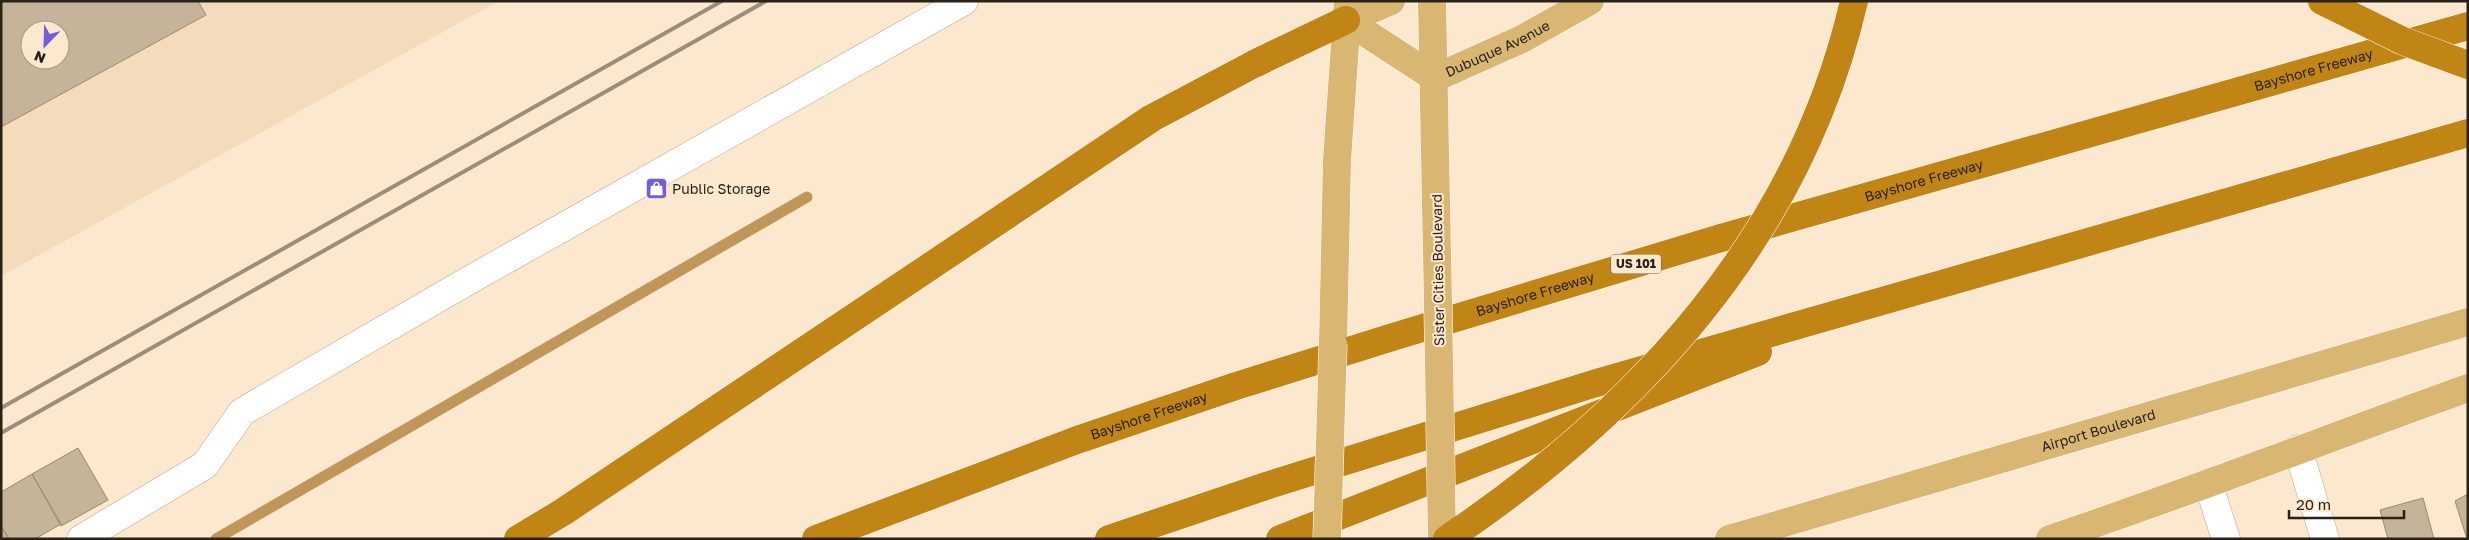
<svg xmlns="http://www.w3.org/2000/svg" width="2469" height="540" viewBox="0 0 2469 540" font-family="'Golos Text',sans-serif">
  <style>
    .built { fill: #f3dbbb; fill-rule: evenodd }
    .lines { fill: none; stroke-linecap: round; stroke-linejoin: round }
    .stream { stroke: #c19759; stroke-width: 11 }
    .building { fill: #c5b39a; stroke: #9b8a72; fill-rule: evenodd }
    .minor-casing { stroke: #b9a78e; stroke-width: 29 }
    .major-casing { stroke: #fff; stroke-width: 29 }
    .highway-casing { stroke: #fff; stroke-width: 29 }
    .minor { stroke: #fff; stroke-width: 28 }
    .major { stroke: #dab673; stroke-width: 28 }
    .highway { stroke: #c18515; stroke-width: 28 }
    .rail { stroke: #9c8e7c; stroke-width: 4 }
    .major-bridge-casing { stroke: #fff; stroke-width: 29; stroke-linecap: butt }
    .highway-bridge-casing { stroke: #fff; stroke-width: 29; stroke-linecap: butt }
    .major-bridge { stroke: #dab673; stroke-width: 28 }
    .highway-bridge { stroke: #c18515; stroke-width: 28 }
    .labels { text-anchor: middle; stroke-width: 4; stroke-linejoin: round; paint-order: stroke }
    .shield { fill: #fbe8ce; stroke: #685d4f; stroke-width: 1 }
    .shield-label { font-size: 12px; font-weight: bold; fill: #292219 }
    .street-label { font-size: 14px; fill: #292219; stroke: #fbe8ce }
    .poi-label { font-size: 14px; fill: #292219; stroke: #fbe8ce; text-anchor: start }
  </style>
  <rect width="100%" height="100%" fill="#fbe8ce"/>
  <!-- built -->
  <path class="built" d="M1,1H499L1,276ZM30,30H60V60H30Z"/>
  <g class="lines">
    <!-- stream -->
    <path class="stream" d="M216,539L807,197"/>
  </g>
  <!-- building -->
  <path class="building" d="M1,1H198L206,15L1,127ZM30,30H60V60H30Z
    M78,448L108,500L61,526L32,474Z
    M32,474L61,524L35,539H9L1,526V492Z
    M2468,494V539H2467L2455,501Z
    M2423,498L2434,539H2388L2380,510Z
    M1,526L9,539H1Z"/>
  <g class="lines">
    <defs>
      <path id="minor" d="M2298,449L2325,539
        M2208,483L2226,539
        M81,539L205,465L242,412L473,278L964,1"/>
      <g id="major">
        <path d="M1432,1L1438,304"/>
        <path d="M1346,20L1435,78"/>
        <path d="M1346,20L1391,1"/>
        <path id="s1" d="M1435,78L1522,39L1590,1"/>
        <path d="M1333,344L1337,160L1348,1"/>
        <path id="s2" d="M1729,539L2468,322"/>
        <path d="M2050,539C2191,492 2328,438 2468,388"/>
      </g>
      <g id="highway">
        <path d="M518,539L563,512L1152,118L1254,64L1346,20"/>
        <path id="s3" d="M816,539L1077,440L1236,386L1396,336L1721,238L2468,26"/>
        <path d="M1109,539L1269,485L1593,384L2468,133"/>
        <path d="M1280,539L1758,352"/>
      </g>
    </defs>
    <!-- minor casing -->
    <use href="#minor" class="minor-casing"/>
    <!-- major casing -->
    <use href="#major" class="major-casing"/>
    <!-- highway casing -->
    <use href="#highway" class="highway-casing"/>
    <!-- minor -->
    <use href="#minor" class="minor"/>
    <!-- major -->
    <use href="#major" class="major"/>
    <!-- highway -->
    <use href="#highway" class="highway"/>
    <!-- rail -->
    <path class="rail" d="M1,408L722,1
      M1,433L766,1"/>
    <defs>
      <path id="major-bridge" d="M1438,304L1442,539
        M1327,539L1333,344"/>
      <path id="highway-bridge" d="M2322,1L2403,41L2468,65
        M1447,539C1642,408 1800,236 1854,1"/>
    </defs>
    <!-- major-bridge casing -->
    <use href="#major-bridge" class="major-bridge-casing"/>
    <!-- highway-bridge casing -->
    <use href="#highway-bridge" class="highway-bridge-casing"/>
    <!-- major-bridge -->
    <use href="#major-bridge" class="major-bridge"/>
    <!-- highway-bridge -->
    <use href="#highway-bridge" class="highway-bridge"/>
  </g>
  <!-- icons -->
  <defs>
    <symbol id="shop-square" viewBox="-11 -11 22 22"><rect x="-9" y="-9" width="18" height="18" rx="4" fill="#7260db" stroke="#fbe8ce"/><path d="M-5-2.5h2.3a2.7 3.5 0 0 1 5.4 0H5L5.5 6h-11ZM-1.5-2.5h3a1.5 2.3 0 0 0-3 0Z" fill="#fff"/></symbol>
  </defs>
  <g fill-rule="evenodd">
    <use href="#shop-square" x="644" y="176" width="25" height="25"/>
  </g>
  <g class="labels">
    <!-- shield labels -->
    <rect class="shield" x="1611" y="254.5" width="50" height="19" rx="4"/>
    <g class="shield-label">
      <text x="1636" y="268">US 101</text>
    </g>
    <!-- street labels -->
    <g class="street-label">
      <text dy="5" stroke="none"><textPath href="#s1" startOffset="69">Dubuque Avenue</textPath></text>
      <text dy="5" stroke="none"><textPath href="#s3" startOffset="1570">Bayshore Freeway</textPath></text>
      <text dy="5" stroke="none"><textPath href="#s3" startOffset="1165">Bayshore Freeway</textPath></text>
      <text transform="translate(1438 270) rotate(-91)" y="5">Sister Cities Boulevard</text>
      <text dy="5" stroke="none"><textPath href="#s3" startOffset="760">Bayshore Freeway</textPath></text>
      <text dy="5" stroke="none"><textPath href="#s3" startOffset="355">Bayshore Freeway</textPath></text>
      <text dy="5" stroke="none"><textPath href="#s2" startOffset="385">Airport Boulevard</textPath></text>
    </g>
    <!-- poi labels -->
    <g class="poi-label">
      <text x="672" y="194">Public Storage</text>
    </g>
  </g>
  <!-- border -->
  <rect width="2469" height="540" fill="none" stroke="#292219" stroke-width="5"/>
  <!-- north arrow -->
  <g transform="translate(45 45) rotate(203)"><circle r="24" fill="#fbe8ce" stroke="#a79986"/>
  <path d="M0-4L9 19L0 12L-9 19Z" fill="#7260db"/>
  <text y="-8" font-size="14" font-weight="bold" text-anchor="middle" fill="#292219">N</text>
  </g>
  <!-- scale -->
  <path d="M2289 510v8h115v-8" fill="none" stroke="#292219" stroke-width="2.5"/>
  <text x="2296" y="510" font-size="15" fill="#292219" stroke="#fbe8ce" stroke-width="4" paint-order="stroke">20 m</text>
</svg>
